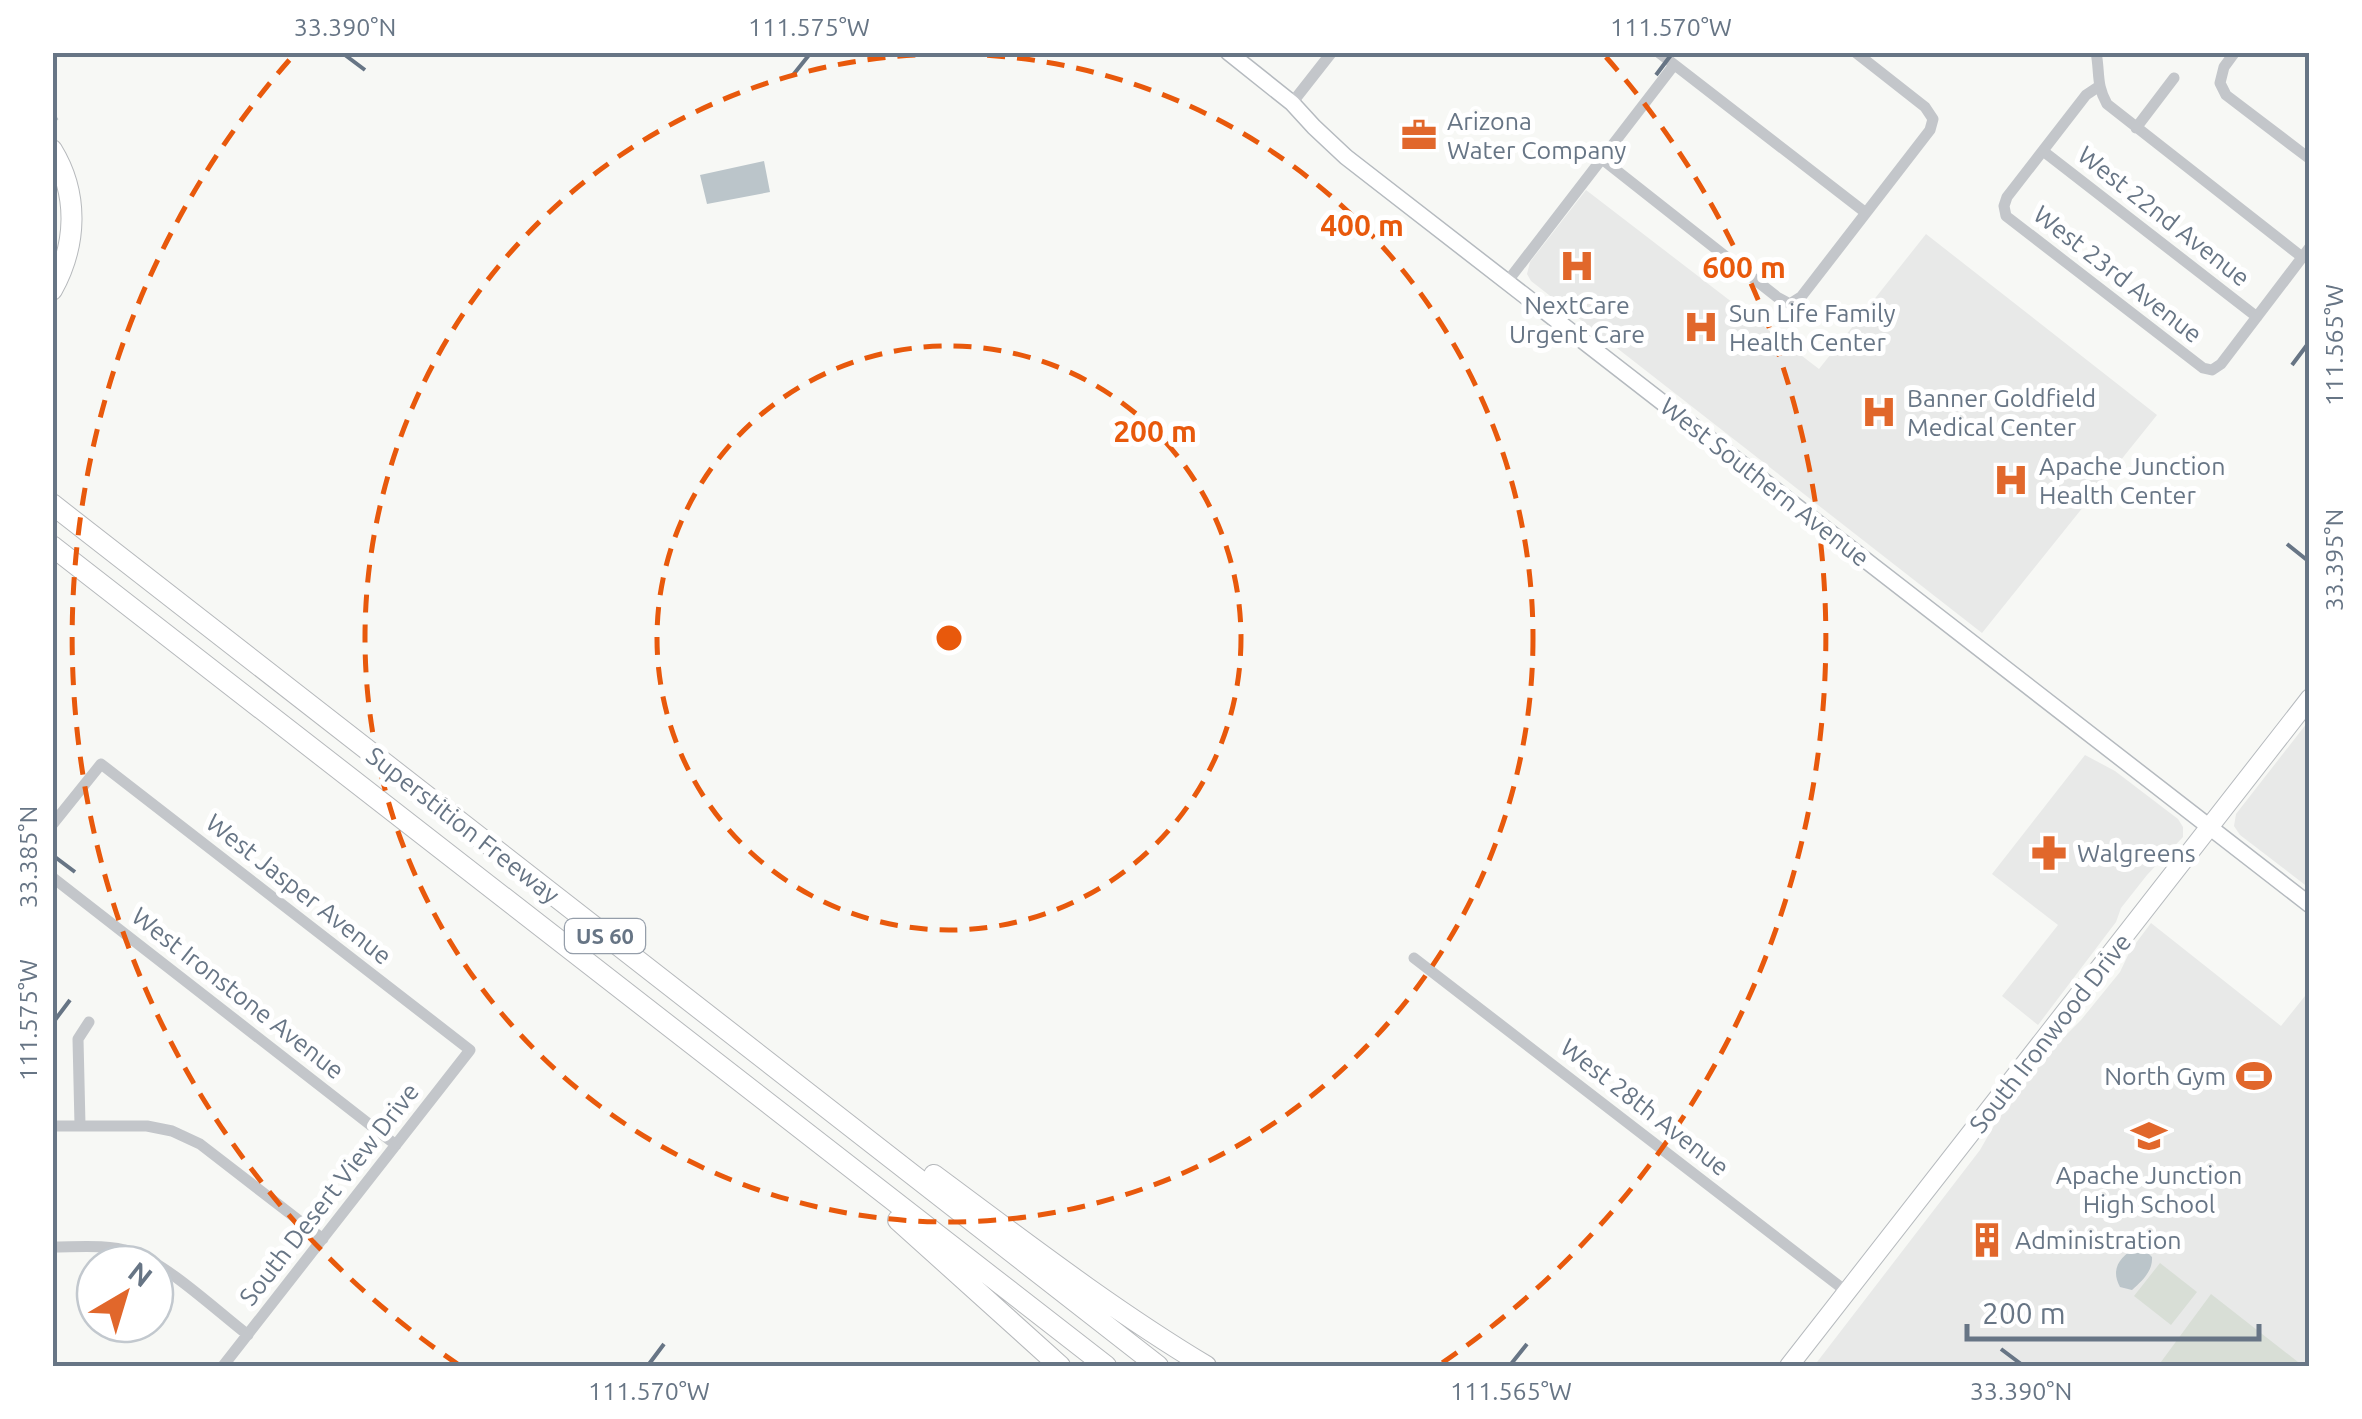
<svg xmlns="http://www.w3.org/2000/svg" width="2362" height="1419" viewBox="0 0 2362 1419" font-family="Ubuntu,sans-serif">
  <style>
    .built { fill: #e8e9e8 }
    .green { fill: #d8ded6 }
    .water { fill: #bbc5ca }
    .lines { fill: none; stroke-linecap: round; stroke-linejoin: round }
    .stream { stroke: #bbc5ca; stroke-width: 2.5 }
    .secondary-casing { stroke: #b5babf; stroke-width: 18 }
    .primary-casing { stroke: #b6babe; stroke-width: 20 }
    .highway-casing { stroke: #b6b9bc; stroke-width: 22 }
    .street { stroke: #c3c6ca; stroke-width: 11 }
    .secondary { stroke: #fff; stroke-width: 15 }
    .primary { stroke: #fff; stroke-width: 18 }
    .highway { stroke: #fff; stroke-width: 20 }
    .ticks { fill: none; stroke: #677585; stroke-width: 4 }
    .ring { fill: none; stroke: #e8590c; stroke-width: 5; stroke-dasharray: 18 12 }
    .labels { text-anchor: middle; stroke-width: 10; stroke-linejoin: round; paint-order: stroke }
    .shield { fill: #fff; stroke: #959eaa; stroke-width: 2.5 }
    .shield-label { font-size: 22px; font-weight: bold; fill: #677585 }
    .poi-label { font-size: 25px; fill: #677585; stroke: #fff; text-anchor: start }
    .street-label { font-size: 25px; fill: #677585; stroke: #fff }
    .centre { fill: #e8590c; stroke: #fff; stroke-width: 5 }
    .ring-label { font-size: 30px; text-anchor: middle; font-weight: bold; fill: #e8590c; stroke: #fff; stroke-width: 10; stroke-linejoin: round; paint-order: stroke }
    .neatline { fill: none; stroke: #677585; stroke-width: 4 }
    .ticks-label { font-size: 25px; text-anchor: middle; fill: #677585 }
  </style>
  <rect width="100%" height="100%" fill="#f7f8f5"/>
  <!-- built -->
  <path class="built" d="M1586,190L1819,369L1926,234L2157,415L1982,633L1531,281L1527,274L1530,262Z
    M2307,723L2310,725L2309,888L2240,835L2234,826L2236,814Z
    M2085,755L2115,771L2178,819L2183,827V837L2147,875L2121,908L2116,922L2038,1025L2002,996L2058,925L1992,874Z
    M2151,923L2281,1026L2309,991V1366H1814L1980,1150L1996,1122L2054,1047L2081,1020L2120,972L2130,951Z"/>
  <!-- green -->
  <path class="green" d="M2160,1263L2197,1292L2171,1325L2134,1296Z
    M2211,1294L2298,1362L2294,1366H2158Z"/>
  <!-- water -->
  <path class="water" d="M764,161L770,192L707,204L700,175Z
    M2137,1247L2146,1251L2152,1257C2153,1271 2142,1281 2132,1290L2120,1287C2110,1269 2120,1256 2137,1247Z"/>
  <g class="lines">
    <!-- stream -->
    <path class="stream" d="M52,113L57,119"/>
    <defs>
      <path id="secondary" d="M1228,52L1292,103L1314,127L1346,157L2310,905"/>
      <path id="primary" d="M1789,1366L2310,698"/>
      <path id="highway" d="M52,150C79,194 77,245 52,290
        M52,504L1158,1366
        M52,546L1106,1366
        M934,1175C1023,1241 1111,1309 1206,1366
        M898,1220L1060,1366"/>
    </defs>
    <!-- secondary casing -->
    <use href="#secondary" class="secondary-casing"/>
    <!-- primary casing -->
    <use href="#primary" class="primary-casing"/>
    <!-- highway casing -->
    <use href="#highway" class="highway-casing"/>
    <!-- street -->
    <path class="street" d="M1658,52L1866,213
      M2096,52C2100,73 2096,85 2107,104L2302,257
      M2235,52L2224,67L2220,83L2226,95L2310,159
      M2098,87L2086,95L2007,197L2004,206L2006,216L2203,368L2212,370L2221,364L2310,247
      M1292,103L1332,52
      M2136,128L2174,78
      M2043,151L2257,317
      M1602,159L1777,297L1790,304L1801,297L1930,130L1933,119L1925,107L1855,52
      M1507,282L1674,65
      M52,825L101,764L470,1050L223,1366
      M52,877L396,1145
      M1414,958L1847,1292
      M80,1125L78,1039L89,1022
      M52,1126H147L172,1131L200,1144L323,1239
      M52,1247C79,1247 106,1244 132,1252C166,1263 218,1312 248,1335"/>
    <!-- secondary -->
    <use href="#secondary" class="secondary"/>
    <!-- primary -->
    <use href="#primary" class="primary"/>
    <!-- highway -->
    <use href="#highway" class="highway"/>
  </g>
  <!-- ticks -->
  <path class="ticks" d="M345,55L365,70M793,75L809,55M1656,75L1671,55M2292,365L2307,345M2287,544L2307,560M55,857L75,872M55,1020L70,1000M2001,1349L2021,1364M649,1364L664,1344M1511,1364L1527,1344"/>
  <!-- distance rings -->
  <g class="ring">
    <circle cx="949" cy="638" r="292"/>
    <circle cx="949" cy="638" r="584"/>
    <path d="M459 1365A877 877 0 0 1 292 57M1606 57A877 877 0 0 1 1439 1365"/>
  </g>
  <!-- icons -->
  <defs>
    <symbol id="office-bare" viewBox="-9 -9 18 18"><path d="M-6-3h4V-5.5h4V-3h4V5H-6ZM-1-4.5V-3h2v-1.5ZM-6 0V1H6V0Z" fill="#e1672b" stroke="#fff" stroke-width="2.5" paint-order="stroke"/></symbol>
    <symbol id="hospital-bare" viewBox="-9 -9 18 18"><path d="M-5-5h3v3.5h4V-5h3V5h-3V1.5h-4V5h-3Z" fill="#e1672b" stroke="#fff" stroke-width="2.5" paint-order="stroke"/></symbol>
    <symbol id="pharmacy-bare" viewBox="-9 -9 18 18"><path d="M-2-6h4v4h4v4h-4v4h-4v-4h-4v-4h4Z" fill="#e1672b" stroke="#fff" stroke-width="2.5" paint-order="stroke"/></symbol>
    <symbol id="stadium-bare" viewBox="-9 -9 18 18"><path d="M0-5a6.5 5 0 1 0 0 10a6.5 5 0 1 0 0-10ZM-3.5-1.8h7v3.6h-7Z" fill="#e1672b" stroke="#fff" stroke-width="2.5" paint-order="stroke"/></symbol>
    <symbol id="school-bare" viewBox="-9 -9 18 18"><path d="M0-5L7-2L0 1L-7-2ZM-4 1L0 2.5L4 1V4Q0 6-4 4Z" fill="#e1672b" stroke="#fff" stroke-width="2.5" paint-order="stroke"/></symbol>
    <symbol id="building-bare" viewBox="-9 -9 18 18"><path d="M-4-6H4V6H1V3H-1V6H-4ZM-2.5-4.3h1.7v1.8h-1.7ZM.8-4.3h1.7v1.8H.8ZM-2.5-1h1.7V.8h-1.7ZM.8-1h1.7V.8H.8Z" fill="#e1672b" stroke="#fff" stroke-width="2.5" paint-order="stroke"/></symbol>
  </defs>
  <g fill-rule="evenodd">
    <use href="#office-bare" x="1394" y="110" width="50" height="50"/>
    <use href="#hospital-bare" x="1552" y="241" width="50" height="50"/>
    <use href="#hospital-bare" x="1676" y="302" width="50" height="50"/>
    <use href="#hospital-bare" x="1854" y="387" width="50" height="50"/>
    <use href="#hospital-bare" x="1986" y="455" width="50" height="50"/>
    <use href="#pharmacy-bare" x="2024" y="828" width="50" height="50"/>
    <use href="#stadium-bare" x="2229" y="1051" width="50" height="50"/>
    <use href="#school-bare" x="2124" y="1111" width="50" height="50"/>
    <use href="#building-bare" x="1962" y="1215" width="50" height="50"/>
  </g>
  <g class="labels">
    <!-- shield labels -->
    <rect class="shield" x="565" y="919" width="80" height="34" rx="8"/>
    <g class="shield-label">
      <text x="605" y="944">US 60</text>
    </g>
    <!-- poi labels -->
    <g class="poi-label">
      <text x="1447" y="130">Arizona<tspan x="1447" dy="29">Water Company</tspan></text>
      <text x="1577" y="314" text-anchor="middle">NextCare<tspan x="1577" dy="29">Urgent Care</tspan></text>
      <text x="1729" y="322">Sun Life Family<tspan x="1729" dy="29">Health Center</tspan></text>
      <text x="1907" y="407">Banner Goldfield<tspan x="1907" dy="29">Medical Center</tspan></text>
      <text x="2039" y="475">Apache Junction<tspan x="2039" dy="29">Health Center</tspan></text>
      <text x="2077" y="862">Walgreens</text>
      <text x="2226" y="1085" text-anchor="end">North Gym</text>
      <text x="2149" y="1184" text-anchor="middle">Apache Junction<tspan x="2149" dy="29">High School</tspan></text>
      <text x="2015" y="1249">Administration</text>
    </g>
    <!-- street labels -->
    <g class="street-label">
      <text transform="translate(2164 216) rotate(38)" y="9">West 22nd Avenue</text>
      <text transform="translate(2118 274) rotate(38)" y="9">West 23rd Avenue</text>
      <text transform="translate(1765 482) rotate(38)" y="9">West Southern Avenue</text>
      <text transform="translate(463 825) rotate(38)" y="9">Superstition Freeway</text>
      <text transform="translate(299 889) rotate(38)" y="9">West Jasper Avenue</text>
      <text transform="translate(238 993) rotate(38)" y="9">West Ironstone Avenue</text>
      <text transform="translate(2050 1033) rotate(-52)" y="9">South Ironwood Drive</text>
      <text transform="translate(1645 1107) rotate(38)" y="9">West 28th Avenue</text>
      <text transform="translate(329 1194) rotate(-52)" y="9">South Desert View Drive</text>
    </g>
  </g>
  <circle cx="949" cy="638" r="15" class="centre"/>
  <g class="ring-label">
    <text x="1362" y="236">400 m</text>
    <text x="1744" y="278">600 m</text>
    <text x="1155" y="442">200 m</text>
  </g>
  <!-- border -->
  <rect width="2362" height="1419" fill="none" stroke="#ffffff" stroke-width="110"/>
  <!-- north arrow -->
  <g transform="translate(125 1294) rotate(38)"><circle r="48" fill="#ffffff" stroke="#c2c8ce" stroke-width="2.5"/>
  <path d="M0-8L18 38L0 25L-18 38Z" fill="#e1672b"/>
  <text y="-15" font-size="28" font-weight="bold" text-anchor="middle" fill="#677585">N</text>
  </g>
  <!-- scale -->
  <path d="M1967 1324v15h292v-15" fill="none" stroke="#677585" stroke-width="5"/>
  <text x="1982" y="1324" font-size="30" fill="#677585" stroke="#ffffff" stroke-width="8" paint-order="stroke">200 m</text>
  <rect x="55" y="55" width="2252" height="1309" class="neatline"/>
  <g class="ticks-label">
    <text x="345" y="36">33.390°N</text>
    <text x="809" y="36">111.575°W</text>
    <text x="1671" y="36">111.570°W</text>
    <text transform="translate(2334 345) rotate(-90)" y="9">111.565°W</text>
    <text transform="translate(2334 560) rotate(-90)" y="9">33.395°N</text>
    <text transform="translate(28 857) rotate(-90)" y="9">33.385°N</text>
    <text transform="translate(28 1020) rotate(-90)" y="9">111.575°W</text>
    <text x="649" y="1400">111.570°W</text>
    <text x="1511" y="1400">111.565°W</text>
    <text x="2021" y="1400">33.390°N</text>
  </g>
</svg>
